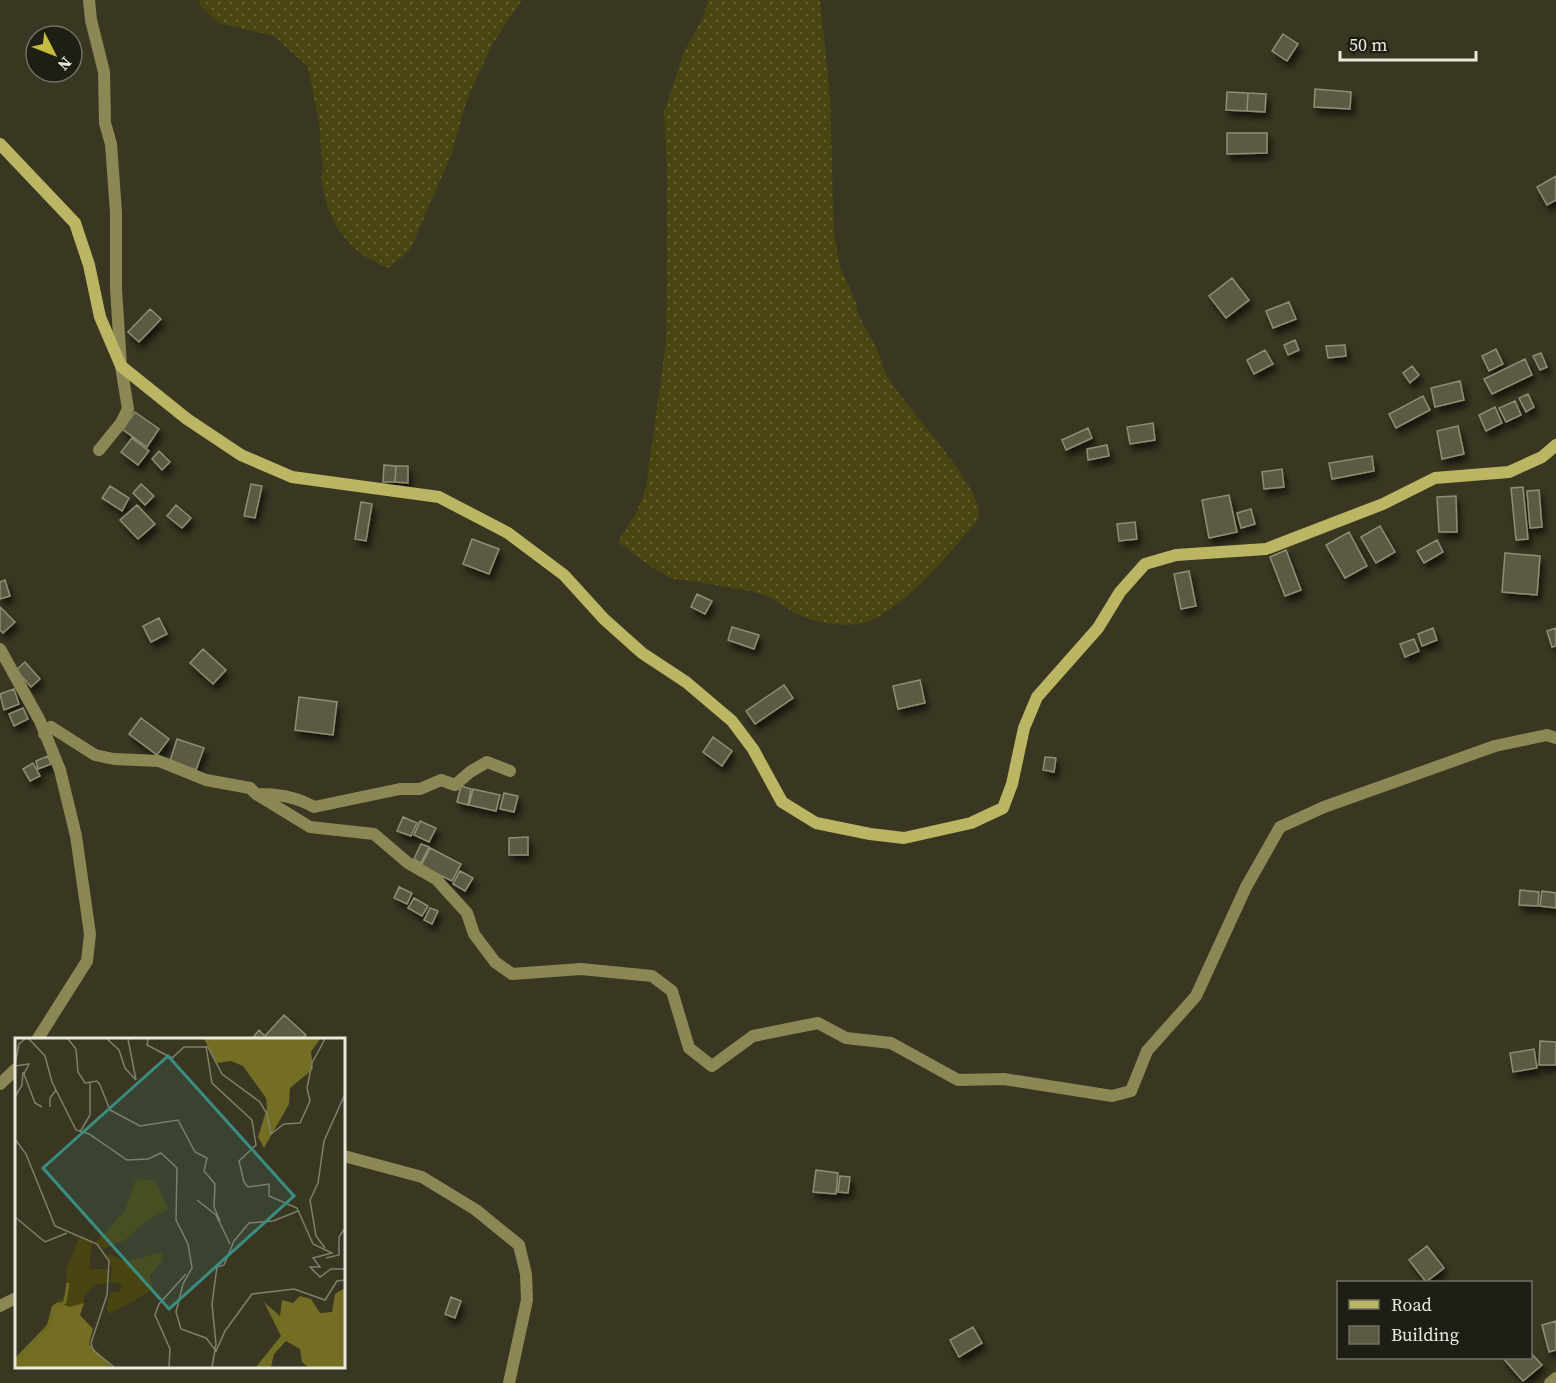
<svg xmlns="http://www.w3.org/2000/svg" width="1556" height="1383" viewBox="0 0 1556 1383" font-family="'Source Serif 4',serif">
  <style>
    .grass { fill: url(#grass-dots) }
    .building { fill: #5c5a43; stroke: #8f8e74; stroke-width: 1.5; filter: url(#shadow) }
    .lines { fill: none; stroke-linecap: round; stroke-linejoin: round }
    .street { stroke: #8b8856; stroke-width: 12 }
    .secondary { stroke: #bbb663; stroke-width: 12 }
    .inset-river { fill: none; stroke: #706b20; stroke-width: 3 }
    .inset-road { fill: none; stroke: #807f6c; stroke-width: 1.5 }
    .view { fill: #3b8d84; fill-opacity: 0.15; stroke: #3b8d84; stroke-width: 3 }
    .inset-edge { fill: none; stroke: #eaeadc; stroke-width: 3 }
  </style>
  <defs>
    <pattern id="grass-dots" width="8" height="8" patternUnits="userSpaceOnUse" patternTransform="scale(1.5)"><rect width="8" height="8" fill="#494511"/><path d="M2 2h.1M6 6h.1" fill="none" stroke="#636033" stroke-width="1.8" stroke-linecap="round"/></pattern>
    <filter id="shadow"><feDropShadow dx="3.5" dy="6" stdDeviation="3" flood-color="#0009"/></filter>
  </defs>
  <rect width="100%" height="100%" fill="#393721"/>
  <!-- grass -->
  <path class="grass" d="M200,0H522L493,43L467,99L451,155L410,250L389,268C354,257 331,227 324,193C322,184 320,178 323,170L319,122L308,67L274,36L218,23L200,5Z
    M708,0H820L830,96L834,234L840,266L857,305V312C864,327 875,342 880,357C882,361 882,366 884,370C897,401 990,490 978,520C947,555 914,599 872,620C853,629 823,624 804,617C790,612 778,599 764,595C739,587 711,585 686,580C667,584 635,553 618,542L638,509L646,488L666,341L667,173L664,112L684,52L703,17Z"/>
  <!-- building -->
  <path class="building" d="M1283,34L1298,44L1287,61L1272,51Z
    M1315,89L1351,92L1350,109L1314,107Z
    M1227,92L1248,93L1247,111L1226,110Z
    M1248,93L1266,94L1265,112L1247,111Z
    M1227,133H1267V153L1227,154Z
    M1556,176V200L1547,205L1537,187Z
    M1232,278L1249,300L1226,318L1209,296Z
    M1289,302L1296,319L1273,328L1266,311Z
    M150,309L161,319L139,342L128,332Z
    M1295,340L1299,350L1288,355L1284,345Z
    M1345,345L1346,356L1328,358L1326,346Z
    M1496,349L1503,364L1489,371L1482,356Z
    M1265,350L1273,364L1254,374L1247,360Z
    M1541,353L1547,367L1540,370L1533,356Z
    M1525,359L1532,375L1492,394L1484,379Z
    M1412,366L1419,375L1410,383L1403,373Z
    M1460,381L1464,400L1435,407L1431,388Z
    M1528,394L1534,407L1526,412L1519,398Z
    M1423,396L1430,410L1396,428L1389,414Z
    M1515,401L1521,415L1506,422L1499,408Z
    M1495,407L1502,423L1486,431L1479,415Z
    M135,412L159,429L147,447L122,429Z
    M1153,423L1155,440L1130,444L1127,427Z
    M1458,426L1464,454L1442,459L1437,431Z
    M1088,428L1092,438L1066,450L1062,440Z
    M132,438L149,451L138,465L121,452Z
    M1107,445L1109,456L1088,460L1087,449Z
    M159,451L170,462L162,470L152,459Z
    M1372,456L1374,471L1332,479L1329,463Z
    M384,465L396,466L395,482H383Z
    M396,466H408V483L395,482Z
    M1282,469L1284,487L1264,489L1262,472Z
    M141,484L154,496L145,505L133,493Z
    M251,484L262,486L255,518L244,516Z
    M110,486L129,498L122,511L102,498Z
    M1523,487L1528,539L1516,540L1511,488Z
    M1539,490L1542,527L1530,528L1527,491Z
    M1229,495L1237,532L1209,538L1202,500Z
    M1456,496L1457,532H1439L1437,497Z
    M361,502L372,504L366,541L355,539Z
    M137,505L155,524L138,539L120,520Z
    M176,505L191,518L182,528L167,516Z
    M1251,509L1255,524L1241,528L1237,513Z
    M1135,522L1137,539L1119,541L1117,524Z
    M1380,526L1395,552L1376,563L1361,537Z
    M1349,532L1367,566L1345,578L1326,545Z
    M472,539L499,549L489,574L463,564Z
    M1437,540L1443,552L1424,563L1417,551Z
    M1286,550L1301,590L1285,596L1270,557Z
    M1505,553L1540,556L1537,595L1502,592Z
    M1189,571L1196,606L1181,609L1174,574Z
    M5,580L10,596L0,599V582Z
    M697,594L712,601L705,614L691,607Z
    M0,607L15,622L3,633L0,630Z
    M159,618L167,634L151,642L143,626Z
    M732,627L759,635L754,649L728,640Z
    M1433,628L1437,640L1422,646L1418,634Z
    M1556,628V646L1552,647L1547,631Z
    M1414,639L1419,651L1405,657L1400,644Z
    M203,649L226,670L213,684L190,663Z
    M25,662L40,679L31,687L16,670Z
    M920,680L925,703L898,709L893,686Z
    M784,685L793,698L755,724L746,711Z
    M14,689L19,704L4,710L0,694Z
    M299,697L337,702L333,735L295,730Z
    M23,708L28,719L14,726L9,714Z
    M141,718L169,739L157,755L129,734Z
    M713,737L732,751L722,766L703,752Z
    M177,739L204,748L196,770L170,761Z
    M48,756L51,764L38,769L36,761Z
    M1045,757L1056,758L1054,772L1043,770Z
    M33,763L40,776L30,781L23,769Z
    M461,786L471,789L468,805L457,802Z
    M473,789L500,795L496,811L469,805Z
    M504,793L518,796L514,812L500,809Z
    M403,817L417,823L411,836L397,831Z
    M420,821L436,828L429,842L414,835Z
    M528,837V855H509V838Z
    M421,844L429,847L421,863L414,859Z
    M430,848L461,864L452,881L421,866Z
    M460,871L473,878L465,891L453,884Z
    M399,887L412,893L407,904L394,898Z
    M1520,890L1539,892L1538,906L1519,905Z
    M1542,891L1556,893V908L1540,906Z
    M414,898L428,906L422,916L408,908Z
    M430,908L438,911L432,924L424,920Z
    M284,1015L306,1035L301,1040H251L259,1030L265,1036Z
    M1540,1041L1556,1042V1065H1539Z
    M1534,1049L1537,1068L1513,1072L1510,1053Z
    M816,1170L838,1173L836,1194L813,1192Z
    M840,1176L850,1177L848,1193L838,1192Z
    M1427,1246L1444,1268L1426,1282L1409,1260Z
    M451,1297L461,1301L455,1318L445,1314Z
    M1556,1321V1350L1549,1352L1542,1325Z
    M973,1327L982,1343L959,1357L950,1340Z
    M1530,1352L1542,1365L1523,1381L1503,1358H1530Z"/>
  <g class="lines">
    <!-- street -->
    <path class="street" d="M89,0L91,20L104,72L105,123L111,144L116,212V289L121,366L128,409L121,423L99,450
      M0,649L40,721L60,770L76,836L90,934L87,961L37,1040
      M44,734L51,727L95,755L114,759L159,761L206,780L250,788L256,794C277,794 295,796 314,807L400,789H420L441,780L455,785L470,772L487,762L510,771
      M256,794L310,827L374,834L408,863L436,879L467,913L474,934L495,962L512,974L581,969L652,976L672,991L689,1048L712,1066L753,1036L818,1023L846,1038L891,1043L958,1080L1004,1079L1112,1096L1131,1091L1147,1051L1196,996L1246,887L1280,827L1324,807L1495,746L1547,735L1556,738
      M0,1084L16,1069
      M344,1156L422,1177L476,1210L519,1245L526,1274L527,1300L509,1383
      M0,1306L16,1298
      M1550,1383L1556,1378"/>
    <!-- secondary -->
    <path class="secondary" d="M0,144L75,223L89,265L100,317L121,366L187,419L241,455L292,477L439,497L508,533L564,575L604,619L642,653L686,682L732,721L753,749L782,802L816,823L870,834L904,838L971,823L1003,808L1012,784L1024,728L1037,697L1098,628L1120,592L1145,564L1176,555L1266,549L1383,504L1435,478L1509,472L1542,457L1556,445"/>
  </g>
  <!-- overview -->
  <g transform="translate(15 1038)">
    <rect width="330" height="330" fill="#393721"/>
    <path d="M121,141L141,143L153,171L131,183L110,202L88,211L81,204L110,173ZM64,200L77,204L74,231H95L93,245L81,246L69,257V265L54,270L43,264L52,254L51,232ZM147,214V224L135,237L138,252L94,276L91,269L96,254L105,253L107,246L95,244L97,231L92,215L111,224Z" fill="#494511"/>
    <path d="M189,1H305L296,14L298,31L275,50L274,66L249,110L243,99L252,70L251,60L228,28L216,23L202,25ZM330,250V329H293L287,324L285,311L271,303L259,316L256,329H241L266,298L249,264L265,278L267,262L278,265L285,258L296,261L305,275L317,274L320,256ZM43,264L54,269L69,265L65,277L78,291L74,306L97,329H0V320L32,287L37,268Z" fill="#736e23"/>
    <path class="inset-river" d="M0,323L34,287L39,270L50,264L53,245"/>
    <path class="inset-road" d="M14,1L30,18L37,44L61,92L74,96L112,122L133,121L146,115L162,130L161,182L173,206L177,230L168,246L161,274L166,291L191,300L201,313L210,293L237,256L279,251L310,262L322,243L330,242M53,1L61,11L63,34L70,45L82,43L85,47L95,72L125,88L163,82L180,114L192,120L189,133L200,146L199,169L205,183M92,1L104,12L110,30L121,42M113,1L121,42M133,1L132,7L157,20L169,9H193L207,36L245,64L252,76L256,96L269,86L285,85L295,63L292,50L297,25L310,1M191,8L197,45L237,82L241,107L224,123L229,144L233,149L254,146V158L282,170L298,206L317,215L298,220L305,229H295L305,239L316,231H330M0,26L4,6L10,1M0,28L14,26L9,36L20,65L27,69M0,59L7,47L8,34M35,69V60L41,52M65,94L75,77V45M0,101L11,116L40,188L82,206L94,223L92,257L76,305L78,312L99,329M182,162L201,177L215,206M0,179L30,204L52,195M310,210L301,198L295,162L303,145L309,103L330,56M311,220L324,217V199L330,190M154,329L155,311L140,277L144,266L171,236M197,329L201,306L197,266L202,229L209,227L219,203L234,185L258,183L283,173"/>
    <path class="view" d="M153,18L279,158L154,271L28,130Z"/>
    <rect width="330" height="330" class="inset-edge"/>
  </g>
  <!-- legend -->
  <rect x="1337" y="1281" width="195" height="78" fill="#1f1e14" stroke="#707064" stroke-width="1.5"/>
  <rect x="1349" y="1300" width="30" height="9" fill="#bbb663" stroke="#707064" stroke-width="1.5"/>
  <text x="1391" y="1311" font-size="18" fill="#eaeadc">Road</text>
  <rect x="1349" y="1326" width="30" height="18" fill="#5c5a43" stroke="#707064" stroke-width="1.5"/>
  <text x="1391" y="1341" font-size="18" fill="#eaeadc">Building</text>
  <!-- north arrow -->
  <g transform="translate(54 54) rotate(132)"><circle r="28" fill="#1f1e14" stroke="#707064" stroke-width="1.5"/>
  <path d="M0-4.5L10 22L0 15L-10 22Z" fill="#c5bc3d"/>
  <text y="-9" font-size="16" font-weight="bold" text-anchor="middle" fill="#eaeadc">N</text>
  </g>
  <!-- scale -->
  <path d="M1340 51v9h136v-9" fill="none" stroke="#eaeadc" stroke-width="3"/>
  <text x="1349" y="51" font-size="18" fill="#eaeadc" stroke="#1f1e14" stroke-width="4.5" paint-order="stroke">50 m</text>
</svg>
